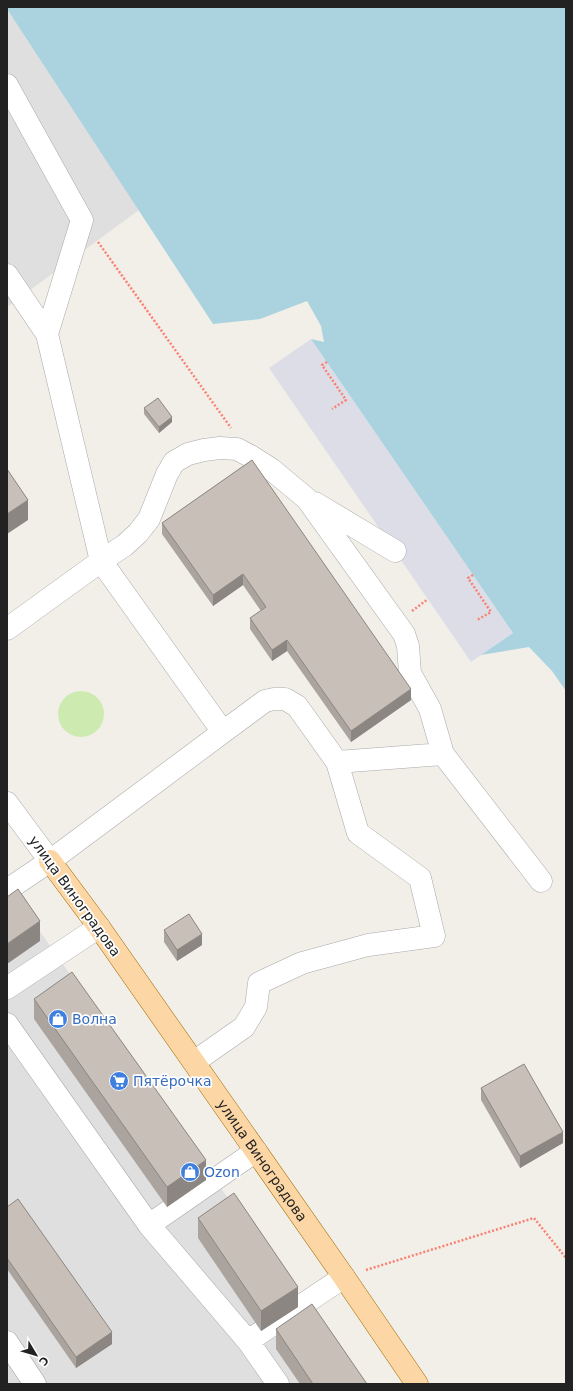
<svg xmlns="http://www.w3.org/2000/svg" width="573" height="1391" viewBox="0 0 573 1391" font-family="'DejaVu Sans',sans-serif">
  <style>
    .residential { fill: #e0dfdf }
    .grass { fill: #cdebb0 }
    .plaza { fill: #dddde8 }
    .water { fill: #aad3df }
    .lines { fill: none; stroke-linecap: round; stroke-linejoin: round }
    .minor-casing { stroke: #a9a9a9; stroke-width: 23 }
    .major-casing { stroke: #a06b00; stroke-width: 23 }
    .path { stroke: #fa8072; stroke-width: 2.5; stroke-dasharray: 2 2; stroke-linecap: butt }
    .minor { stroke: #fff; stroke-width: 22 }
    .major { stroke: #fcd6a4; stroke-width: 22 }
    .wall { fill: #aba49e }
    .shaded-wall { fill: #8b8681 }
    .building { fill: #c7bfb8; stroke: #8b8681 }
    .labels { text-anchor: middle; stroke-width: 3.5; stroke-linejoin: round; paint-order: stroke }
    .street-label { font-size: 14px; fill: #222; stroke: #fff }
    .shop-label { font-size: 14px; fill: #366cbe; stroke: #fff; text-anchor: start }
  </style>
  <rect width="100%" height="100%" fill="#f2efe9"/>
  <!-- residential -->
  <path class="residential" d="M7,9L139,210L7,307Z
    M17,899L359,1384H7V906Z"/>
  <!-- grass -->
  <path class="grass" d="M58 714a23 23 0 1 1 46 0a23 23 0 1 1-46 0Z"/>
  <!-- plaza -->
  <path class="plaza" d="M311,339L513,633L471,662L269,368Z"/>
  <!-- water -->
  <path class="water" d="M7,7H566V691L552,671L529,647L481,655L513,633L311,339L324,342L321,326L307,301L260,319L213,324L7,9Z"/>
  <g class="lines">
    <defs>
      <path id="minor" d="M7,85L82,220L47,334
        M7,275L47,334L101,561L125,545L138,533L149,519L167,474L174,462L188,454L204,450L220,448L237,449L252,457L271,469L307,499L404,634L408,646L410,673L430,709L443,754
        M315,503L395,551
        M7,629L101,561L223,732L50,861L7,890
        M223,732L265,701L274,699H285L297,706L337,762L443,754L541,881
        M7,803L50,861
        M7,988L99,927
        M7,1024L149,1225L248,1341L278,1384
        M194,1062L244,1027L256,1007L259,983L302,963L368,945L434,936L420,878L358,833L337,762
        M149,1225L256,1151
        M248,1341L344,1277
        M7,1342L35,1384"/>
      <g id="major">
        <path id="s1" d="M50,861L99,927L344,1277L417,1384"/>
      </g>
    </defs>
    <!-- minor casing -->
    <use href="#minor" class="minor-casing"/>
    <!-- major casing -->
    <use href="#major" class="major-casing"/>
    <!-- path -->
    <path class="path" d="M98,242L231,428
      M327,362L322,365L346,400L332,409
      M473,575L468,578L491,612L477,620
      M412,611L428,599
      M366,1270L534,1218L566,1258"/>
    <!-- minor -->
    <use href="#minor" class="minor"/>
    <!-- major -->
    <use href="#major" class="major"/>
  </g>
  <!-- wall -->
  <path class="wall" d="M144,408L172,422L159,433L144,414Z
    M252,460L411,700L351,742L287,651L272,661L250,629V618L261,611L243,585L213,606L162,534V523Z
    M164,930L202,945L177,961L164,942Z
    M34,999L206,1180L167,1207L34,1019Z
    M481,1088L563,1143L520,1168L481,1100Z
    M7,1207L112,1344L76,1368L7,1269Z
    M198,1218L298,1307L261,1331L198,1238Z
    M276,1329L367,1384H300L276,1349Z"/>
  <!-- shaded-wall -->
  <path class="shaded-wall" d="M172,417V422L159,433V427Z
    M28,500V520L7,534V514Z
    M243,574V585L213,606V595Z
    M287,640V651L272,661V650Z
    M411,689V700L351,742V731Z
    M40,921V941L7,964V944Z
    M202,934V945L177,961V950Z
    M563,1132V1143L520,1168V1156Z
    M206,1160V1180L167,1207V1187Z
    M298,1287V1307L261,1331V1311Z
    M112,1332V1344L76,1368V1357Z"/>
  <!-- building -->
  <path class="building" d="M158,398L172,417L159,427L144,408Z
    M252,460L411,689L351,731L287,640L272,650L250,618L266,607L243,574L213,595L162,523Z
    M7,469L28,500L7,514Z
    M18,889L40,921L7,944V897Z
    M189,914L202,934L177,950L164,930Z
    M72,972L206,1160L167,1187L34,999Z
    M524,1064L563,1132L520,1156L481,1088Z
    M234,1193L298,1287L261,1311L198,1218Z
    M18,1199L112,1332L76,1357L7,1258V1207Z
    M312,1304L367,1384H313L276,1329Z"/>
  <!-- icons -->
  <defs>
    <symbol id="shop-disc" viewBox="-11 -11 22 22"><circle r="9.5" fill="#3f7fe0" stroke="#fff"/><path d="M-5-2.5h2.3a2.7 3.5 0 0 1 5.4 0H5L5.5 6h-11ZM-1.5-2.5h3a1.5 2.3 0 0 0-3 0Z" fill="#fff"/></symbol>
    <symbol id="supermarket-disc" viewBox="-11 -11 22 22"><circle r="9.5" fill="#3f7fe0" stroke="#fff"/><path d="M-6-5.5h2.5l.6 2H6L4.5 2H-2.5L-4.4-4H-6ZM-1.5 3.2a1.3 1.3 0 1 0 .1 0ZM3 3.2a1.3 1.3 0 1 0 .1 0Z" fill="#fff"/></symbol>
  </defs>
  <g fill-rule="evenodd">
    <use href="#shop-disc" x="47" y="1008" width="22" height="22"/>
    <use href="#supermarket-disc" x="108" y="1070" width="22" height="22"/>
    <use href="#shop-disc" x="179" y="1161" width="22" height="22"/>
  </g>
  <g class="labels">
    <!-- street labels -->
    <g class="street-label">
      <text transform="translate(75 896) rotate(54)" y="5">улица Виноградова</text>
      <text dy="5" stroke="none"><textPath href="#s1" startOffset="367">улица Виноградова</textPath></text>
    </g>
    <!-- shop labels -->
    <g class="shop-label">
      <text x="72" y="1024">Волна</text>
      <text x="133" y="1086">Пятёрочка</text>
      <text x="204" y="1177">Ozon</text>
    </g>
  </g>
  <!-- border -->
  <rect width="573" height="1391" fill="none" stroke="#222222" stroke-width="16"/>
  <!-- north arrow -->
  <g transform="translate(36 1355) rotate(128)" stroke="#ffffff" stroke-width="3" paint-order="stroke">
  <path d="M0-3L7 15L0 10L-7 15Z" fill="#222222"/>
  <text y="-6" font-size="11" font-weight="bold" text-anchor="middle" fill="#222222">С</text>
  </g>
</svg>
